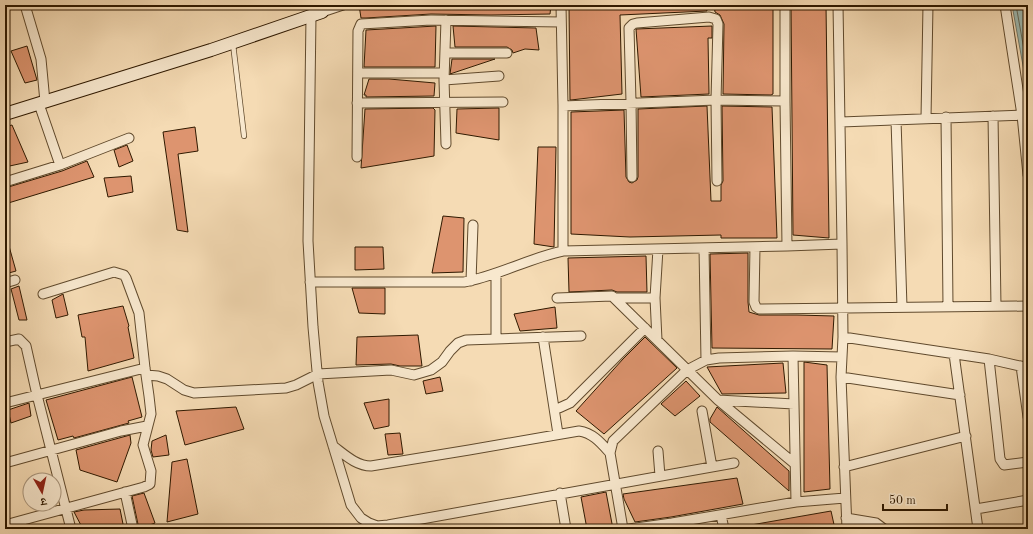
<svg xmlns="http://www.w3.org/2000/svg" width="1033" height="534" viewBox="0 0 1033 534" font-family="'Old Standard TT','Noto Serif Devanagari',serif">
  <style>
    .water { fill: #9dbab2; stroke: #717a6b }
    .lines { fill: none; stroke-linecap: round; stroke-linejoin: round }
    .shore { stroke: #666a59; stroke-width: 1 }
    .building { fill: #dd946f; stroke: #2f1900 }
    .service-casing { stroke: #604a2d; stroke-width: 6 }
    .minor-casing { stroke: #604a2d; stroke-width: 11 }
    .secondary-casing { stroke: #2f1900; stroke-width: 14 }
    .service { stroke: #f8e8ce; stroke-width: 4.5 }
    .minor { stroke: #f8e8ce; stroke-width: 9 }
    .secondary { stroke: #f8e8ce; stroke-width: 12 }
  </style>
  <rect width="100%" height="100%" fill="#f5dbb4"/>
  <filter id="stains"><feTurbulence type="fractalNoise" baseFrequency=".005" numOctaves="4"/><feColorMatrix values="0 0 0 0 .2 0 0 0 0 .09 0 0 0 0 .02 0 0 0 .5 -.17"/></filter>
  <radialGradient id="worn" r=".72"><stop offset=".6" stop-color="#630" stop-opacity="0"/><stop offset="1" stop-color="#630" stop-opacity=".3"/></radialGradient>
  <!-- water -->
  <path class="water" d="M1012,5H1028V87L1026,82Z"/>
  <g class="lines">
    <!-- shore -->
    <path class="shore" d="M1016,5L1028,72"/>
  </g>
  <!-- building -->
  <path class="building" d="M359,5H551L550,14L491,15L431,14L366,18H361Z
    M569,5H706L707,11L620,15L622,94L571,100H570Z
    M714,5H773V94L771,95L723,94L724,24L720,15L715,12Z
    M791,5H826L829,238L793,235Z
    M436,26L435,67H364L366,30Z
    M453,26L536,28L539,50L525,49L513,53L512,50L507,47H455Z
    M712,26V38H708L709,94L641,97L636,29Z
    M27,46L37,80L25,83L11,51Z
    M452,59H495L450,74Z
    M369,79H389L435,83L434,96L366,97V95H364Z
    M707,106L711,201H721V185L723,181L722,106L772,107L777,238H721V235L630,237L571,234V112L624,110L626,177L629,182L632,183L637,180L638,177V109Z
    M433,108L435,110L434,156L361,168L365,109Z
    M499,108V140L456,133L457,109Z
    M12,125L28,162L5,167V127Z
    M195,127L198,151L178,154L188,232L177,230L163,132Z
    M127,145L133,161L119,167L114,150Z
    M538,147H556L554,247L534,244Z
    M87,161L94,177L5,204V188L62,171Z
    M131,176L133,192L108,197L104,178Z
    M443,216L464,218L463,272L432,273Z
    M5,239H7L16,271L5,274Z
    M355,247H383L384,269L355,270Z
    M748,253V302L749,312L759,315H797L834,316L832,349L712,348L710,254Z
    M646,256L647,292H617L612,290L569,292L568,258Z
    M19,286L27,320H19L11,289Z
    M352,288H385V314L359,313Z
    M63,294L68,315L56,318L52,300Z
    M123,306L129,326L128,327L134,358L88,371L85,337H82L78,315Z
    M555,307L557,328L520,331L514,314Z
    M418,335L422,366H400L391,364L356,365L357,337Z
    M645,337L677,368L604,434L576,411L623,359Z
    M804,362L827,365L830,489L804,492Z
    M783,363L786,393L722,394L707,367Z
    M132,377L142,417L128,421L129,423L74,438L73,436L58,440L46,400Z
    M440,377L443,391L426,394L423,381Z
    M686,381L700,396L675,416L661,404Z
    M389,399V426L374,429L364,403Z
    M29,403L31,416L11,423L8,410Z
    M236,407L244,429L185,445L176,411Z
    M717,407L789,471V491L710,422V419Z
    M400,433L403,454L388,455L385,434Z
    M130,435L131,443L117,482L80,470L76,450Z
    M166,435L169,455L153,457L151,450L152,441Z
    M187,459L198,514L167,522L172,462Z
    M737,478L743,504L671,517L635,522L624,499L623,494Z
    M606,492L613,529H587L581,497Z
    M144,493L155,523L139,529L132,496Z
    M120,509L124,529H83L74,512L84,510Z
    M831,511L835,529H751V525Z"/>
  <g class="lines">
    <defs>
      <path id="service" d="M233,44L244,136"/>
      <path id="minor" d="M25,5L41,59L45,102
        M561,5L563,106V251
        M785,5V101L787,246
        M838,5L842,244L843,337L841,377L847,529
        M1005,5L1022,115L1028,175
        M322,12L343,5
        M311,16L308,241L313,327L318,382L324,416L351,505L361,518L369,523L377,526L388,525L734,463
        M445,53H507
        M358,73H444
        M444,80L499,76
        M357,103L503,102
        M39,104L60,165
        M563,106L716,100L785,101
        M993,116L996,306
        M946,117L948,306
        M926,118L928,5
        M896,120L902,307
        M841,122L1022,115
        M446,144L444,80L446,20
        M357,157L358,31L361,24L431,20L561,22
        M632,177L631,102L629,28L633,24L637,23L709,17L716,19L718,24L716,100L717,181
        M5,182L60,165L129,138
        M755,247L754,302L756,307L759,309L1028,306
        M704,248L706,360
        M496,273V339L581,336
        M471,281L473,225
        M310,282H464C498,276 529,258 563,251L787,246L842,244
        M5,283L15,280
        M612,296L718,400L795,464
        M557,298L612,296L615,298H655
        M543,337L558,434
        M843,337L989,359L1028,368
        M657,340L655,298L658,249
        M5,342L19,339L26,346L37,395L71,529
        M954,354L978,529
        M793,356L796,502
        M989,359L1000,459L1004,465L1028,462
        M1021,366L1028,417
        M146,375L158,376L167,379L184,390L194,393L286,388L296,385L318,374L391,370L414,375L431,370L442,362L450,351L458,343L466,340L496,339
        M841,377L960,395
        M718,400L794,404
        M5,403L145,368
        M554,408H559L570,403L645,328
        M702,411L712,467
        M333,446C344,454 356,466 371,466L469,450L579,431C593,433 601,443 610,453
        M658,451L660,476
        M5,463L121,431L147,426
        M844,467L966,436
        M125,492L133,529
        M560,493L566,529
        M976,509L1028,500
        M721,515L724,529
        M846,518L876,523L884,529
        M5,525L144,487L150,484L151,471L143,445L151,414L149,396L145,368L139,313L126,278L124,275L114,272L43,294
        M623,529L610,453L613,441L687,370L706,360L719,358L793,356L842,357
        M629,529L672,523L796,502L845,498"/>
      <path id="secondary" d="M5,114L211,50L322,12L324,5"/>
    </defs>
    <!-- service casing -->
    <use href="#service" class="service-casing"/>
    <!-- minor casing -->
    <use href="#minor" class="minor-casing"/>
    <!-- secondary casing -->
    <use href="#secondary" class="secondary-casing"/>
    <!-- service -->
    <use href="#service" class="service"/>
    <!-- minor -->
    <use href="#minor" class="minor"/>
    <!-- secondary -->
    <use href="#secondary" class="secondary"/>
  </g>
  <!-- margin -->
  <rect width="1033" height="534" fill="none" stroke="#f5dbb4" stroke-width="20"/>
  <rect x="6" y="6" width="1021" height="522" fill="none" stroke="#2f1900" stroke-width="2"/>
  <rect x="10" y="10" width="1013" height="514" fill="none" stroke="#2f1900"/>
  <!-- north arrow -->
  <g transform="translate(42 492) rotate(171)"><circle r="19" fill="#f8e8ce" stroke="#a8957c"/>
  <path d="M0-3L7 15L0 10L-7 15Z" fill="#8f2418"/>
  <text y="-6" font-size="11" font-weight="bold" text-anchor="middle" fill="#2f1900">उ</text>
  </g>
  <!-- scale -->
  <path d="M883 504v6h64v-6" fill="none" stroke="#2f1900" stroke-width="2"/>
  <text x="889" y="504" font-size="12" fill="#2f1900" stroke="#f8e8ce" stroke-width="3" paint-order="stroke">50 m</text>
  <rect width="100%" height="100%" filter="url(#stains)"/>
  <rect width="100%" height="100%" fill="url(#worn)"/>
</svg>
